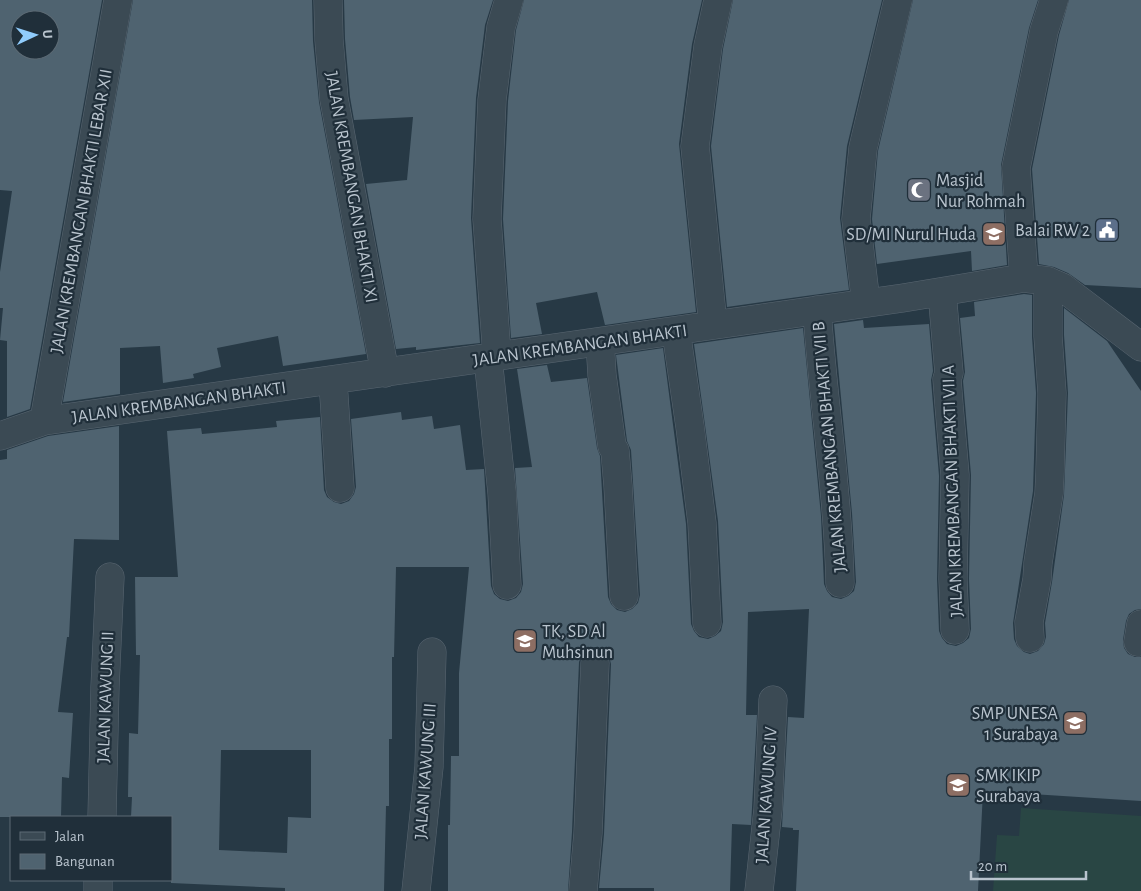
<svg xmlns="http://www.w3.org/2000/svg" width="1141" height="891" viewBox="0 0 1141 891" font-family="'Alegreya Sans',sans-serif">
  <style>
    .garden { fill: #294644 }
    .building { fill: #4f6370; fill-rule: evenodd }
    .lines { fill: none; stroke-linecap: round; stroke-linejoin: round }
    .minor-casing { stroke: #5a6772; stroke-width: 29 }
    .minor { stroke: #3b4a54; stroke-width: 28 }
    .labels { text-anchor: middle; stroke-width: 4.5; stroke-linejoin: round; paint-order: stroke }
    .poi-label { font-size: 18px; fill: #b9c4ce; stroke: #202f3a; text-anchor: start }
    .street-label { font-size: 18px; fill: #b9c4ce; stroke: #202f3a }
  </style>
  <rect width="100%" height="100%" fill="#273945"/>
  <!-- garden -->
  <path class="garden" d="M1021,808L1141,816V891H993L997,835L1019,836Z"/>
  <!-- building -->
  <path class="building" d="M0,0H102L30,409L7,417V341L0,340L3,308H0V272L12,191L0,190ZM20,20H50V50H20Z
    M133,0H312L313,41L319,102L366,354L283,366L278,336L217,348L221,367L193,374L194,378L163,383L160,346L120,348V394L63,402Z
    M344,0H493L485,25L476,98L471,218L480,343L416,350V347L396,349L366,184L407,180L413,117L354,120L350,97L345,39Z
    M524,0H702L692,44L679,144L696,312L605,325L597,292L536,303L542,334L511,338L503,219L508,101L516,30Z
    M733,0H882L847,146L840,218L849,290L727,307L711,146L723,49Z
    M913,0H1038L1029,28L1001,165L1007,265L972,271L971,251L877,264L872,219L878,151Z
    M1069,0H1141V288L1085,285L1068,273L1054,267L1039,264L1032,169L1059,35Z
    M1024,294L1032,295V337L1036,393L1033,491L1013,623L1014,639L1017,646L1024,652L1030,654L1038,651L1044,644L1046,637L1045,623L1052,582L1064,495L1068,393L1064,335V308L1107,341L1141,391V609L1135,610L1129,614L1126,621L1123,640L1124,648L1128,654L1135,657H1141V801L983,791L978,891H796L799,830H793V828L782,827L788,717L804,718L809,609L748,612L746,715H757L752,808L751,825L732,824L730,891H654V888H599L604,834L611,664L609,656L604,650L595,647L587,649L582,654L579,662L572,832L568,891H448V825H450L451,756H459V673L469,567H396L394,657H392V739H389V806H386L384,891H285V888L171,883V817H131L132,797H128L129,733L138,734L140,655H136L135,577H178L167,431L201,428L202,434L277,427L276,421L320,417L324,490L327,497L334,502L341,504L349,501L354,494L356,487L351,419L401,412L402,420L432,416L434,429L460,425L466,470L484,469L491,586L494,594L500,599L508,601L516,598L521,592L523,584L515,468L532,467L517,369L547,365L551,382L587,378L597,448L600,456L608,597L611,604L617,610L625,612L632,609L638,603L640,595L631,450L627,441L616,355L663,348L686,524L691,624L694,631L699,637L708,639L715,636L721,631L723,622L718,521L694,344L803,328L821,516L824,584L827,591L832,597L841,599L848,596L854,591L856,582L852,513L834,324L863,320L864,328L929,324L933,371L931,380L939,476L937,579L939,631L942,638L947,644L956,646L963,643L969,638L971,629L969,579L971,475L963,381L965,372L960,318L975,316L974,302ZM221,750H311V818L288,817L287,853L219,850Z
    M119,426V540L74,539L69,637H67L58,712L73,713L69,778L62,777L61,817H0V460L7,459V450L48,436Z"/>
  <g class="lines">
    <defs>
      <path id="minor" d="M328,0L329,40L334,99L385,373
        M1024,278L1016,168L1044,31L1054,0
        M942,292L949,373L947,379L949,405L955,475L953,579L955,630
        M866,303L856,219L863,148L898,0
        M817,310C823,401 838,492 840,583
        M713,325L695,146L708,46L718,0
        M676,331L690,427L702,523L707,623
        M600,342L602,375L612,446L615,451L618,486L624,596
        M497,356L487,219L492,100L501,27L509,0
        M488,358L502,493L507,585
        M333,381L340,488
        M44,421L118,0
        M0,436L44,421L903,298L1024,278L1048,281L1062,287L1141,347
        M1030,638L1029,622L1037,579L1038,563L1049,493L1050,471L1052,393L1048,336V281
        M1138,642L1141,624
        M102,817L105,687L110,577
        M98,891V880
        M416,891L429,767L432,652
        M583,891L588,833L595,663
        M759,891L768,809L773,700"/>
    </defs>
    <!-- minor casing -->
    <use href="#minor" class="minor-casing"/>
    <!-- minor -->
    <use href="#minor" class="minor"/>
  </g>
  <!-- icons -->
  <defs>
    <symbol id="mosque-square" viewBox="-11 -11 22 22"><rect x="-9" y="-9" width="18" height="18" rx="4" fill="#6b7280" stroke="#202f3a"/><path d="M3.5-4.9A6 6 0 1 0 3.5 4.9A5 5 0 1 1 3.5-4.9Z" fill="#fff"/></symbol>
    <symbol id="civic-square" viewBox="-11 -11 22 22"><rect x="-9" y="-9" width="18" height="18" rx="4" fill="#5c6f8a" stroke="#202f3a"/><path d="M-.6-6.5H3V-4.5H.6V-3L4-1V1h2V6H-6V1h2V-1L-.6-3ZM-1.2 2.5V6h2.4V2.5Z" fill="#fff"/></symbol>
    <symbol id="school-square" viewBox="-11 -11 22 22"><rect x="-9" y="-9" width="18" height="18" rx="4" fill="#8d6e63" stroke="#202f3a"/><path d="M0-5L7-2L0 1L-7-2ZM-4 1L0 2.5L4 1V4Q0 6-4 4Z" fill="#fff"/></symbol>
  </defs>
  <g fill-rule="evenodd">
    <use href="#mosque-square" x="905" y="176" width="28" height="28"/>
    <use href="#civic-square" x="1093" y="216" width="28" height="28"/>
    <use href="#school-square" x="980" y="220" width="28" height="28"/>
    <use href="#school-square" x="511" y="627" width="28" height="28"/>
    <use href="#school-square" x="1061" y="709" width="28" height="28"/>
    <use href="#school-square" x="944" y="771" width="28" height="28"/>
  </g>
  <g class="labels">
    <!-- poi labels -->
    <g class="poi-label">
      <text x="936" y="186">Masjid<tspan x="936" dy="21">Nur Rohmah</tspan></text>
      <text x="1090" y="236" text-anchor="end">Balai RW 2</text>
      <text x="976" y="240" text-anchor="end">SD/MI Nurul Huda</text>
      <text x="542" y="637">TK, SD Al<tspan x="542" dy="21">Muhsinun</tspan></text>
      <text x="1058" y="719" text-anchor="end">SMP UNESA<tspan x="1058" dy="21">1 Surabaya</tspan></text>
      <text x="976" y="781">SMK IKIP<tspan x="976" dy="21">Surabaya</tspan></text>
    </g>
    <!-- street labels -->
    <g class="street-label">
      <text transform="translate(352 187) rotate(80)" y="6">JALAN KREMBANGAN BHAKTI XI</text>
      <text transform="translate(81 211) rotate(-80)" y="6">JALAN KREMBANGAN BHAKTI LEBAR XII</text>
      <text transform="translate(580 345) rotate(-8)" y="6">JALAN KREMBANGAN BHAKTI</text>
      <text transform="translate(179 402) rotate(-8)" y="6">JALAN KREMBANGAN BHAKTI</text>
      <text transform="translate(829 447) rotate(-95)" y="6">JALAN KREMBANGAN BHAKTI VII B</text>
      <text transform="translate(952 491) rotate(-92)" y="6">JALAN KREMBANGAN BHAKTI VII A</text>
      <text transform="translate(105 697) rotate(-88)" y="6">JALAN KAWUNG II</text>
      <text transform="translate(425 771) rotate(-86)" y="6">JALAN KAWUNG III</text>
      <text transform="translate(766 795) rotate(-86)" y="6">JALAN KAWUNG IV</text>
    </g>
  </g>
  <!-- legend -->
  <rect x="10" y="816" width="162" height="65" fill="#202f3a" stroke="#5d6b75"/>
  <rect x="20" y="832" width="25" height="8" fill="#3b4a54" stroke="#5d6b75"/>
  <text x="55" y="841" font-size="15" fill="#b9c4ce">Jalan</text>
  <rect x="20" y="854" width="25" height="15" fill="#4f6370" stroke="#5d6b75"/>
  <text x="55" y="866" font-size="15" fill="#b9c4ce">Bangunan</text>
  <!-- north arrow -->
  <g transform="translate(35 35) rotate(86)"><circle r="24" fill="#202f3a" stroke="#5d6b75"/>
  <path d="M0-4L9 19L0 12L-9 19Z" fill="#90ccfc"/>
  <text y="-8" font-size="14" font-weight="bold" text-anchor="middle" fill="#b9c4ce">U</text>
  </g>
  <!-- scale -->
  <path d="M971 871v8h115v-8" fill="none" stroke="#b9c4ce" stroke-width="2.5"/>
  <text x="978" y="871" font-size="15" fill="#b9c4ce" stroke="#202f3a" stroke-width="4" paint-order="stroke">20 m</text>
</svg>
